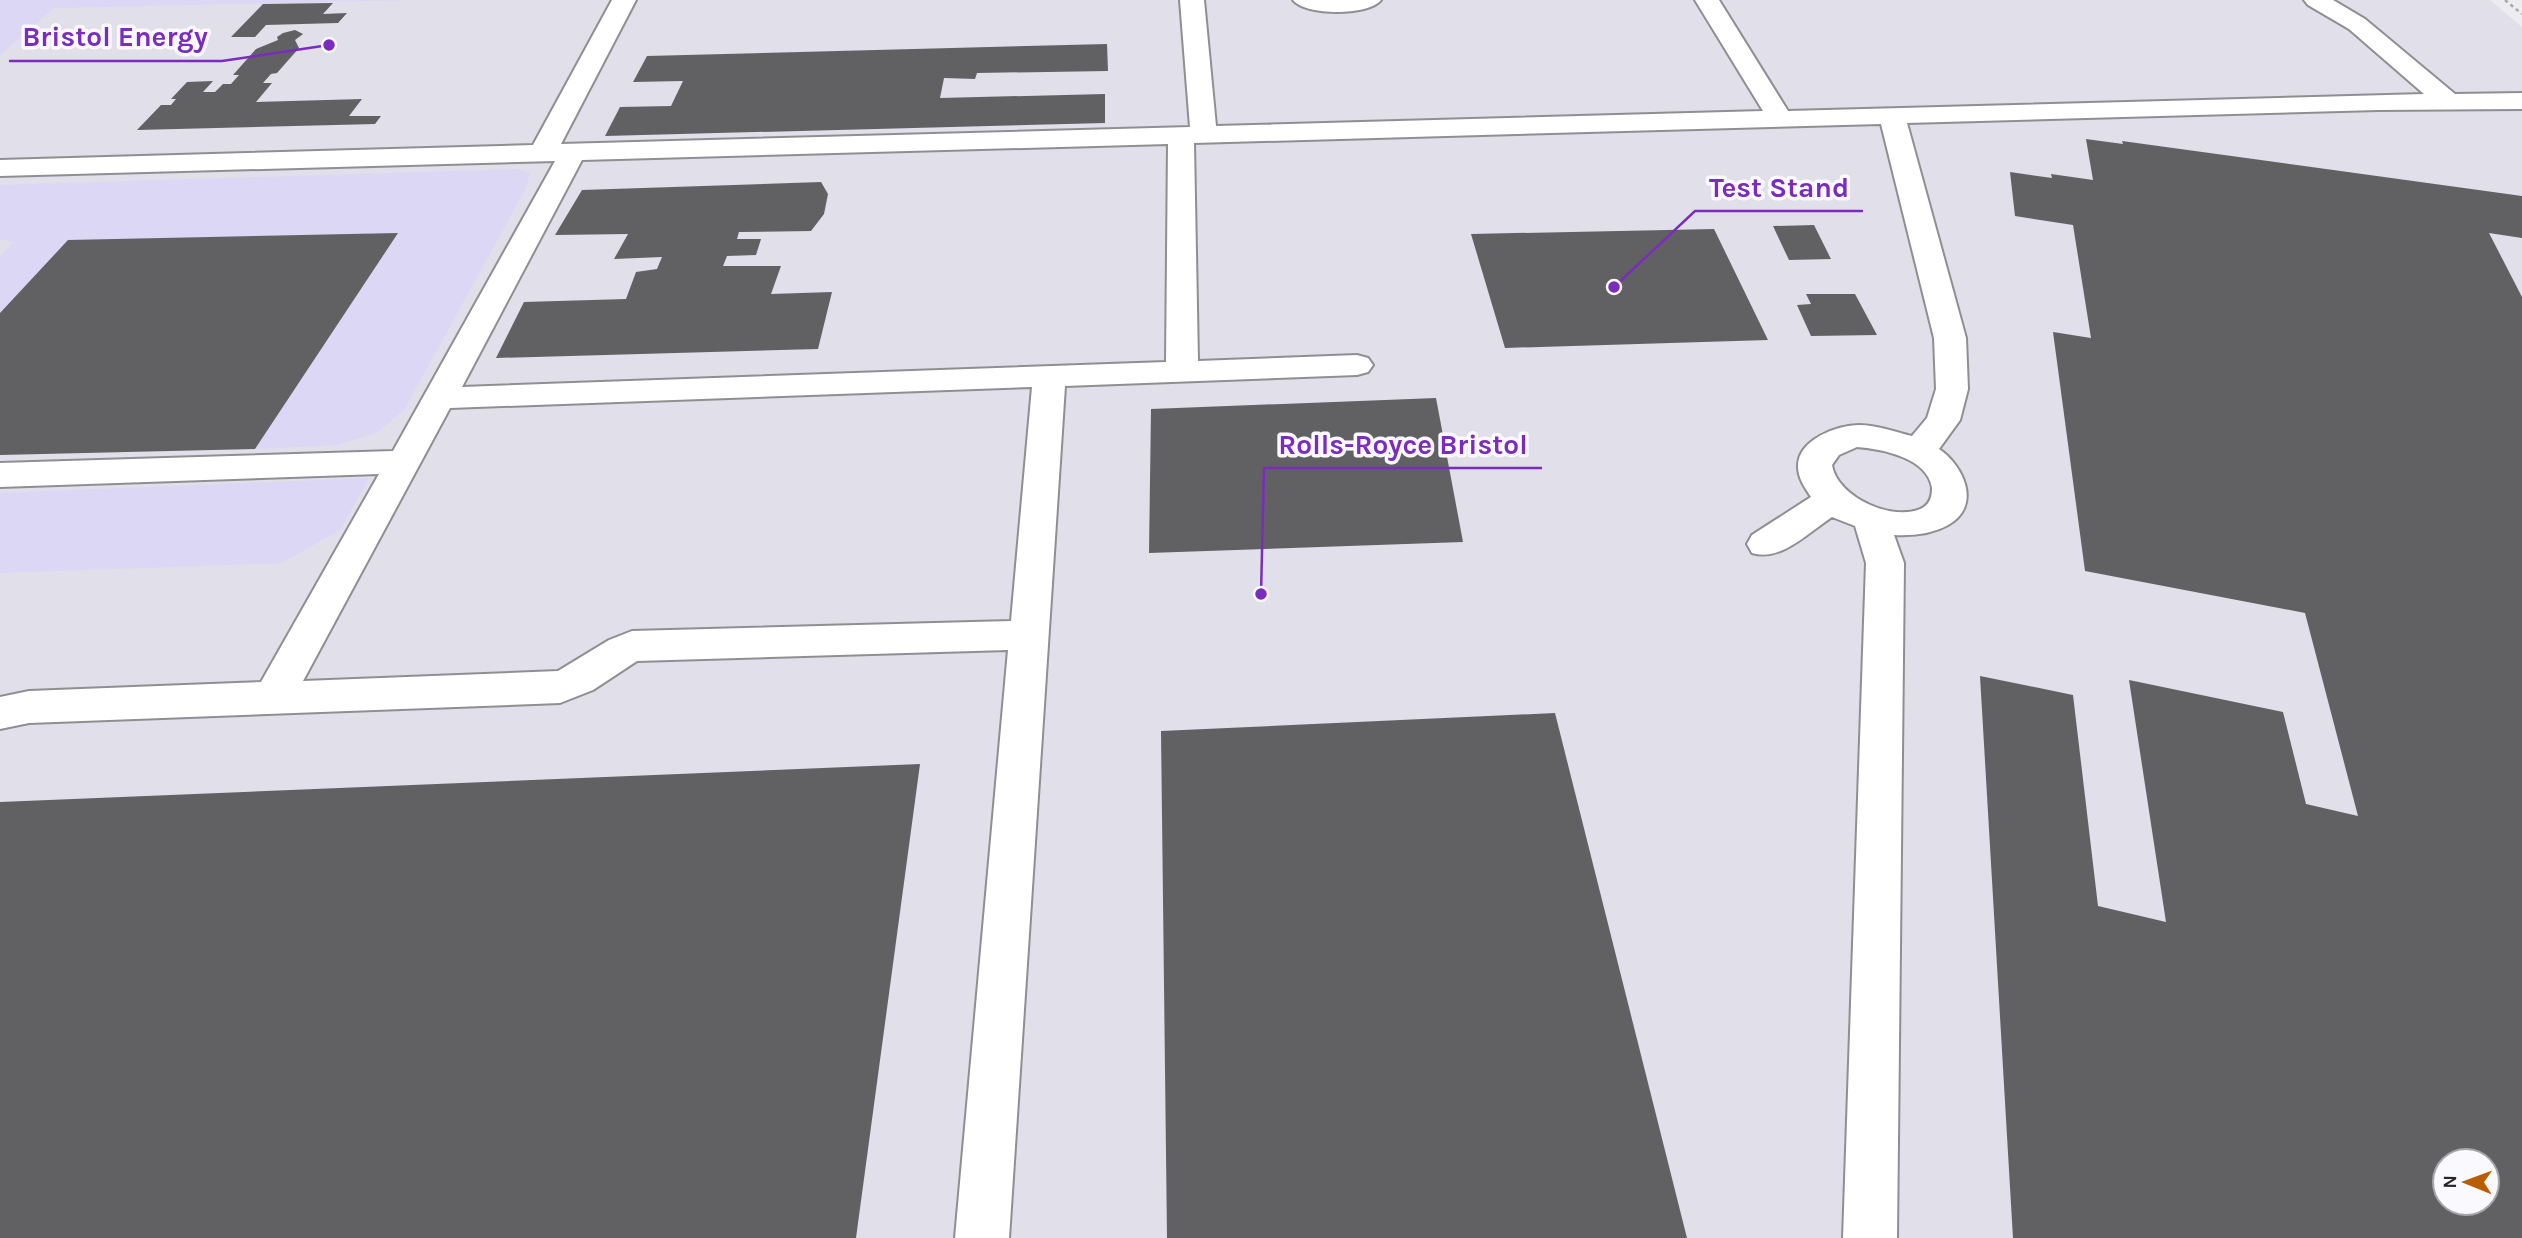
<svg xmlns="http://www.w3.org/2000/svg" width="2522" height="1238" viewBox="0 0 2522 1238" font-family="Karla,sans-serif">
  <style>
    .built { fill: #e0dfea; fill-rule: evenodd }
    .green { fill: #dcd7f4 }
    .building { fill: #616164; fill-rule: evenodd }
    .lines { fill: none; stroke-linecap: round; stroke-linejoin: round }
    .minor-casing { stroke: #8f8f92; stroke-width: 4 }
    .path { stroke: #a8a7ab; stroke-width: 2.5; stroke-dasharray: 3.5 3.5; stroke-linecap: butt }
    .minor { fill: #fff; fill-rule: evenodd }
    .leader { fill: none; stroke: #7b2cbf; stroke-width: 2.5 }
    .callout-dot { fill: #7b2cbf; stroke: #fafafe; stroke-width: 2.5 }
    .callout-label { font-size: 28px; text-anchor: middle; font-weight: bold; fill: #7b2cbf; stroke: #fafafe; stroke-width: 7; stroke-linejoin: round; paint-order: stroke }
  </style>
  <rect width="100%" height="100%" fill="#edecf0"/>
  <!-- built -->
  <path class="built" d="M0,0H2490L2522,27V1238H0ZM2445,1161H2487V1203H2445Z"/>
  <!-- green -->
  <path class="green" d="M0,0H415L54,8L0,55Z
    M517,169L530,173L525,190L404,410L376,433L337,445L255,449L68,240L0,313V257L14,242L0,239V185Z
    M369,478L341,529L282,563L0,573V493Z"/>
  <!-- building -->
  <path class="building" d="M333,3L323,14L347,13L338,23L266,25L255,37H231L263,4Z
    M295,30L303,34L295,40L299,48L277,73L271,74L263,83H272L256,102L362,99L349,116H381L375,124L137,130L161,105H171L176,99H171L187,82L213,81L203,92H215L223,84H231L239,75H233L256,49L278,40L277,37L283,33Z
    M1107,44L1108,71L977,73L975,79L944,78L940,98L1105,94V123L605,136L620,107L671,106L683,81L633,82L647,56Z
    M2086,139L2123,144L2122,141L2522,196V238L2489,233L2522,297V1238H2013L1980,676L2073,695L2098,906L2166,922L2129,680L2283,712L2306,804L2358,816L2305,613L2085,571L2053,332L2091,338L2073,225L2015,216L2010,172L2052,178L2051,174L2093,180ZM2445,1161H2487V1203H2445Z
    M821,182L828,194L824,214L811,231L739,232L737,239H761L756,255L727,256L723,266H781L771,294L832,292L818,349L496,358L524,302L626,299L636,272L657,269L662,257L614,259L628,234L555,235L582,190Z
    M1814,225L1831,259L1789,260L1773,226Z
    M1714,229L1768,340L1505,348L1471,234Z
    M398,233L255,449L0,455V313L68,240Z
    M1806,294H1855L1877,335L1811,336L1797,305L1811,304Z
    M1436,398L1463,542L1149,553L1151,409Z
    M1555,713L1687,1238H1167L1161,731Z
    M920,764L856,1238H0V802Z"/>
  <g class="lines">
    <defs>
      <path id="minor" d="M612,0H636L561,144L1190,127L1180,0H1204L1216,126L1763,111L1695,0H1719L1788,111L2424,94L2349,29L2308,5L2304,0H2333L2365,19L2455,94L2522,93V109L2378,110L1907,123L1966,338L1968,389L1960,420L1939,449C1964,466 1982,506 1948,525C1932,534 1912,536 1894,535L1904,563L1897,1238H1843L1866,563L1855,526L1832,517C1809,532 1781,562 1752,553L1747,544L1752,535L1811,497C1805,488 1798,478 1798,467C1797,440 1837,425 1859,425C1877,425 1895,432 1912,436L1927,418L1936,389L1934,338L1881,124L1194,143L1198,361L1357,355L1368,358L1373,365L1368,372L1357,375L1065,386L1009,1238H955L1008,650L637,661L593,690L560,703L29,723L0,729V697L29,691L261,682L379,474L0,487V463L393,451L555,161L0,176V160L533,145ZM1168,144L1166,362L462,387L582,160ZM1032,387L1011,621L632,631L609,640L558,671L303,681L450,408ZM1857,447C1882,449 1928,458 1932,488C1932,495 1931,502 1924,507C1897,524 1837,498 1832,465L1839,455Z
        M1293,0H1381C1369,16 1305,16 1293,0Z"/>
    </defs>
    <!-- minor casing -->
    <use href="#minor" class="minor-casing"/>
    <!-- path -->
    <path class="path" d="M2505,0L2522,14"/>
    <!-- minor -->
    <use href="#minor" class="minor"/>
  </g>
  <!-- callouts -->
  <path class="leader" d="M329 45L222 61H9M1614 287L1695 211H1863M1261 594L1264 468H1542"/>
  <g class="callout-dot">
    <circle cx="329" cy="45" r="7"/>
    <circle cx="1614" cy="287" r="7"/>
    <circle cx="1261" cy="594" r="7"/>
  </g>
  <g class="callout-label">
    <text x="115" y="46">Bristol Energy</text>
    <text x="1779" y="197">Test Stand</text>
    <text x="1403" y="454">Rolls-Royce Bristol</text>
  </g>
  <!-- north arrow -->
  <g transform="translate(2466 1182) rotate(271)"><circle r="33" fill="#fafafe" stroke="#a6a6a9" stroke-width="2"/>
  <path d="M0-5L12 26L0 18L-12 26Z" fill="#ba5e04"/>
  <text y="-10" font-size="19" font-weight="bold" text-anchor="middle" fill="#28282a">N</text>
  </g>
</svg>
